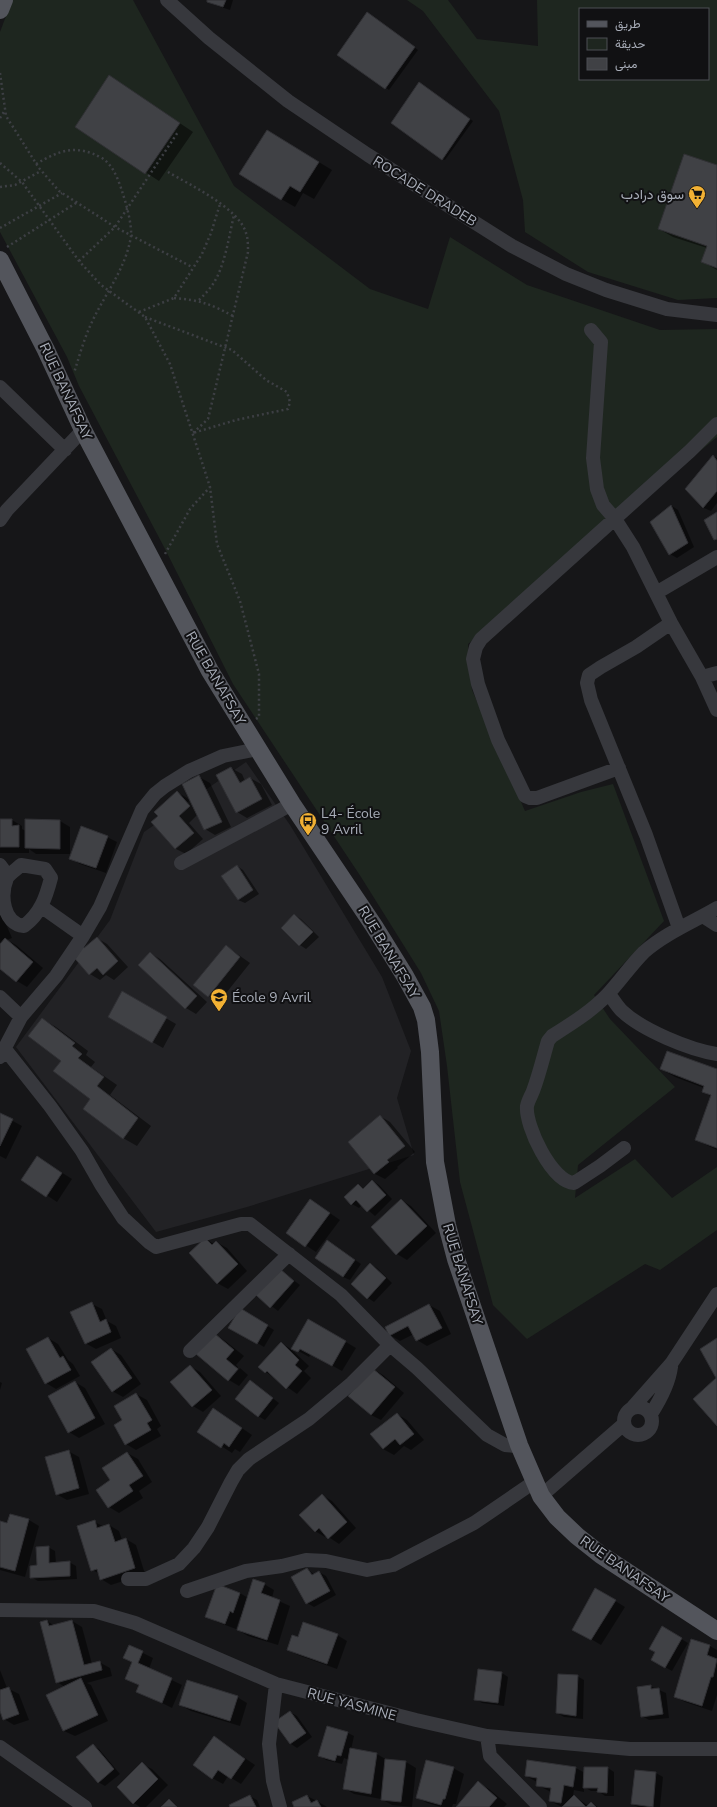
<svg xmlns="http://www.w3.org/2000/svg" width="717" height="1807" viewBox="0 0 717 1807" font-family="'Nunito Sans',Vazirmatn,sans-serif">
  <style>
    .built { fill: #222225 }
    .green { fill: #1e261f; fill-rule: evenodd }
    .shadow { fill: #0007 }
    .building { fill: #404145; stroke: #303034 }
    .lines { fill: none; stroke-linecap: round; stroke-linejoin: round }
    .path { stroke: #3d3f44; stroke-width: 2.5; stroke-dasharray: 2 3; stroke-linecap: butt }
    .minor { stroke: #37383d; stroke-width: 14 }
    .major { stroke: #53555c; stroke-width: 18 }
    .labels { text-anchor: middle; stroke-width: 4; stroke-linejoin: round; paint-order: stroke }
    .street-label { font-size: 14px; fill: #a8adb8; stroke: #111113 }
    .poi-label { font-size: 14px; fill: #a8adb8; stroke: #111113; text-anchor: start }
  </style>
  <rect width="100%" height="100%" fill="#161618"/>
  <!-- built -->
  <path class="built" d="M246,762L290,825L382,977L411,1051L397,1098L414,1155L247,1207L156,1232L16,1047L110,920L144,832Z"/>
  <!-- green -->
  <path class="green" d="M12,0H133L234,186L370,289L428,309L450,237L527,285L660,330L717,329V437L468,644L472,690L525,811L581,792L613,784L664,921L594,995L610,1019L675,1087L578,1165L575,1198L635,1159L672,1198L717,1167V1230L660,1270L645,1264L527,1339L493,1305L460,1182L447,1066L439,1011L421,973L361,877L233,684L164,547L79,386L67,357L0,232V32Z
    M407,0H448L477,39L538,46L537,0H717V298L678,300L588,272L525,232L523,200L499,111L423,11ZM580,9H708V79H580Z"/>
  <!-- shadow -->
  <path class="shadow" d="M208,0H233L230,10L215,5L208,2Z
    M370,15L418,50L389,90L338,55Z
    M123,85L193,132L159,181L76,127Z
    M423,86L473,121L445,160L442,159Z
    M281,139L332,170L314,199L303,193L295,207L281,199Z
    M717,166V270L703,262L707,248L673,237L659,229Z
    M713,456L717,458V503L711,511L704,508L686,489Z
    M672,506L678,510L694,547L677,558L670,554Z
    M231,768L242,774L245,781L250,778L261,784L272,805L247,818L237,812Z
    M199,777L210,783L231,827L215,835L205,829L198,814L189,823L203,839L186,854L176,849L152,822L159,816L177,792L187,798L193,805Z
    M0,820H12L22,826V829L26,831V820L60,821L70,827V854H36L29,849V853H0Z
    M107,837L117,842L106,873L80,864L70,858Z
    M237,866L243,870L259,894L245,903L238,900Z
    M0,910L12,938L7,940L16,945L43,968L27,987L17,981L0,968V946L4,942L0,943Z
    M294,915L301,919L319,937L306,949L300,945Z
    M97,938L107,944L128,967L114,980L106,975L100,980L90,974L73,954L85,949Z
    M226,946L250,963L219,1002L209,996Z
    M150,953L160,959L207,1002L196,1014L186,1008L139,965Z
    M123,993L176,1024L163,1048L109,1017Z
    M42,1019L56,1027L88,1051L86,1055L95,1062L91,1067L117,1085L110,1095L151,1126L137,1146L123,1138L62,1061Z
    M661,1069L717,1070V1150L696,1140L712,1097L703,1091L704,1088L675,1077Z
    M0,1114L22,1126L6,1159L0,1156Z
    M380,1116L390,1122L415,1152L397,1167L398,1168L385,1179L375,1174L349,1142Z
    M37,1157L72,1179L57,1202L22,1179Z
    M373,1181L379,1185L392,1199L375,1216L362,1205L359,1208L352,1204L358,1185L364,1189Z
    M311,1200L340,1220L316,1252L287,1233Z
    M401,1200L411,1206L436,1233L407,1260L397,1254L372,1227Z
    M205,1239L214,1244L216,1242L227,1248L247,1271L228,1289L217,1283Z
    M334,1245L361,1264L350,1280L343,1277Z
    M370,1264L377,1268L392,1283L374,1302L368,1298Z
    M280,1270L300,1285L278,1311L257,1295Z
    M92,1304L102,1309L107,1321L116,1326L121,1338L96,1349L85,1343Z
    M429,1305L440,1311L451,1334L427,1346L417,1340L414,1334L400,1341L390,1335Z
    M240,1309L274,1330L264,1347L230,1327Z
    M309,1320L356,1348L342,1371L311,1354L309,1357L293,1348Z
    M214,1334L224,1340L244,1356L236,1365L238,1367L228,1380Z
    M48,1338L58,1344L68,1360L73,1364L80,1376L56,1389L46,1383Z
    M281,1343L291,1349L309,1366L304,1371L311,1378L297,1394L259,1367Z
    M111,1349L121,1355L141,1384L123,1397L112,1391Z
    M190,1366L200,1372L221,1396L203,1412L193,1406Z
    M240,1368L248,1375L239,1386L229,1380Z
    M373,1369L383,1375L404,1393L381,1420L371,1415Z
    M250,1381L279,1403L265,1420L258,1416Z
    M0,1382L2,1383L0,1390Z
    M75,1382L85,1388L105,1424L79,1438L69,1432Z
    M136,1394L147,1400L161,1426L157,1429L161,1436L136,1450L126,1444L123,1421Z
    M397,1414L407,1420L424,1440L411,1450L404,1446L394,1455L383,1449Z
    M223,1415L252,1435L240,1452L235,1449L232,1453L198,1431Z
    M68,1451L79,1457L89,1494L67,1500L56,1494Z
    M127,1453L138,1459L152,1482L139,1491L143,1498L119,1513L109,1507L111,1480Z
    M322,1495L332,1501L356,1528L339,1544L327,1536L325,1537L315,1531Z
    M10,1515L29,1520L39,1526L25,1577L0,1570V1522L8,1524Z
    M95,1522L104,1527L109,1525L119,1531L122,1540L126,1539L136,1545L145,1574L111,1585L101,1579L100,1574L92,1570Z
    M48,1547L55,1551L56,1563L69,1562L76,1566L77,1579L38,1581L31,1577Z
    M307,1569L315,1575L319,1572L326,1576L336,1595L314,1607L307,1603Z
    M264,1584L274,1590L272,1598L290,1606L278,1645L248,1636L238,1630L242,1618L240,1617L236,1629L217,1622L207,1616L240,1593L248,1598Z
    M596,1589L625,1607L601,1645L574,1629Z
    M47,1621L55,1626L72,1621L82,1627L92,1664L99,1662L110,1668L112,1676L87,1683L91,1685L108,1721L75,1736L64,1731L48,1695L65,1687L57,1682Z
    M663,1628L688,1643L672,1671L652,1660L656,1652Z
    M337,1635L347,1641L337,1669L298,1655L288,1650L299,1638Z
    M692,1640L710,1646L717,1650V1695L712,1711L685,1702L675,1697Z
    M129,1646L153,1658L149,1669L182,1685L172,1708L138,1691L140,1686L126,1679L133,1663L124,1658Z
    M0,1670L7,1688L19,1694L29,1720L14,1725L4,1719L0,1708Z
    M502,1673L508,1677L504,1706L482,1703L475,1699Z
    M577,1676L584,1680L583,1719L564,1717L557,1713Z
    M650,1686L666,1693L669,1718L649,1720L642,1716Z
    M237,1697L247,1703L240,1726L191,1711L180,1705Z
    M290,1712L297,1716L312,1737L297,1748L291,1744L275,1722Z
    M348,1733L354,1736L351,1750L377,1754L387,1760L406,1762L416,1768L412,1807L392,1805L381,1799L354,1794L344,1788L349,1760L344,1758L342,1764L326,1760L320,1756Z
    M214,1737L255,1765L241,1784L228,1776L223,1784L212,1778Z
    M93,1745L99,1749L120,1774L105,1786L98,1782Z
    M142,1764L152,1769L168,1785L146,1807H140L134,1803Z
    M453,1768L464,1774L456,1804H453L452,1807H441L427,1803L417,1797Z
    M576,1768L585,1773L608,1768L614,1772V1796H605L598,1791H591L584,1787V1792L574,1790L573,1796L589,1806L591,1803L598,1807L560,1806L550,1801L551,1792L537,1785V1782L526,1776Z
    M636,1771L656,1773L663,1777L660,1807H638L632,1804Z
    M478,1783L489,1789L507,1804L504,1807H457Z
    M250,1796L257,1800L260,1807H231Z
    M307,1796L317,1801L327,1807H296Z"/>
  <!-- building -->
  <path class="building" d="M207,0H226L223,7L207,2Z
    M367,12L415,47L385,89L337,55Z
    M109,75L180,123L145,174L75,127Z
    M419,82L470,119L442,160L391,123Z
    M267,130L319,162L300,192L290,186L281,200L239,174Z
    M684,154L717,165V268L701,262L707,246L658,229Z
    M713,455L717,461V491L703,508L685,489Z
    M671,505L688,543L669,555L650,522Z
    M717,512V539L714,540L704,520Z
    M231,767L240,783L250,777L262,799L236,813L216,775Z
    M199,775L222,822L204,830L182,784Z
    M177,791L190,806L179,816L194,833L175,849L151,822L158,816L154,812Z
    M0,819H12V826L19,825V847H0Z
    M25,819L60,820V849L25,848Z
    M81,826L108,836L96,868L69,859Z
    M237,865L253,890L238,900L221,876Z
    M294,914L313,932L299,946L281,928Z
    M97,937L118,961L103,975L97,968L89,975L71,954L81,945L84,948Z
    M5,938L33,962L16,982L0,969V944Z
    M226,945L240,957L208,997L193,985Z
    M150,952L197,996L185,1009L138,965Z
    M122,991L167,1017L152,1043L108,1017Z
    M42,1018L75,1043L72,1046L82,1054L78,1058L104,1077L97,1086L138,1118L123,1139L83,1109L90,1099L53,1071L61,1061L28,1036Z
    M667,1051L717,1069V1148L695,1140L711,1095L702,1092L704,1086L660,1069Z
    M0,1113L13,1119L0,1146Z
    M380,1115L405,1146L387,1160L389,1162L374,1174L348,1142Z
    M37,1156L62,1173L46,1197L21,1180Z
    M372,1180L386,1195L367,1212L356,1200L351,1205L344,1197L358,1184L363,1189Z
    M310,1199L330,1213L305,1247L286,1233Z
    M401,1199L427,1226L396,1255L371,1227Z
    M205,1238L212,1245L216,1241L238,1264L217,1284L189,1253Z
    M327,1240L355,1260L343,1277L315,1258Z
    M370,1263L386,1278L367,1299L351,1284Z
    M279,1268L294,1281L270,1308L256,1295Z
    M92,1302L100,1322L106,1319L111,1332L85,1344L70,1312Z
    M429,1304L442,1328L416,1341L408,1326L389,1336L385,1327Z
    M240,1308L268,1325L257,1344L228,1328Z
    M308,1319L346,1341L332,1366L300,1349L298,1352L291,1349Z
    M214,1333L234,1350L226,1359L238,1369L228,1381L196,1354Z
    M48,1337L60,1358L63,1356L71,1370L45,1384L26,1349Z
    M717,1338V1426L693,1399L716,1378L700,1349Z
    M281,1342L299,1360L295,1365L302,1371L286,1389L267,1371L265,1373L258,1367Z
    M111,1348L132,1378L112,1392L91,1362Z
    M190,1365L212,1390L192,1407L170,1382Z
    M372,1368L395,1387L371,1415L348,1396Z
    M250,1380L273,1398L258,1417L235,1399Z
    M75,1381L95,1418L68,1433L48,1396Z
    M136,1393L152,1420L147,1423L151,1430L125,1445L114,1425L122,1420L114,1406Z
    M213,1408L242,1428L229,1447L224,1443L221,1448L197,1432Z
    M397,1413L414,1434L400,1445L395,1439L383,1449L370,1434Z
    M69,1450L79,1488L56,1495L45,1457Z
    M127,1452L143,1476L129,1485L133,1491L108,1508L96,1490L110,1480L102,1468Z
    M322,1494L347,1522L328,1539L319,1528L315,1532L299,1515Z
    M10,1514L29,1519L15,1571L0,1567V1521L7,1523Z
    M95,1520L97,1528L109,1524L115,1542L126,1538L135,1568L100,1580L97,1569L91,1571L77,1526Z
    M49,1546V1563L70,1561V1576L30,1578V1566L37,1565L36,1547Z
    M307,1568L312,1575L319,1571L330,1591L306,1604L291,1577Z
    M253,1579L265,1583L261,1593L280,1600L267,1640L237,1630Z
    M217,1584L240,1593L233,1613L230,1611L225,1624L205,1617Z
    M595,1588L616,1600L591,1640L572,1630Z
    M47,1620L49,1626L72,1620L84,1665L100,1661L102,1670L56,1683L40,1622Z
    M303,1622L338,1634L327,1664L287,1650L292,1635L298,1637Z
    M662,1626L682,1638L665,1668L651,1660L655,1652L649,1649Z
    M691,1639L710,1645L707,1655L717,1659L713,1677H711L702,1706L674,1697Z
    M129,1645L143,1651L138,1663L172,1678L162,1703L136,1692L139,1685L125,1679L132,1662L123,1658Z
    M478,1669L502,1672L498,1703L474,1700Z
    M558,1674L578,1675L576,1716L556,1713Z
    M81,1678L98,1715L63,1731L46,1695Z
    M187,1680L238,1696L230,1721L179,1705Z
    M651,1685V1689L659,1688L663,1714L641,1717L637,1687Z
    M9,1687L19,1714L3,1720L0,1711V1690Z
    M290,1711L306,1733L290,1744L274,1722Z
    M327,1726L348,1732L341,1756L337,1755L335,1761L318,1756Z
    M214,1736L245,1759L231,1779L218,1770L212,1779L193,1765Z
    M93,1744L114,1769L98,1783L76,1757Z
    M350,1748L377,1753L371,1794L343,1789Z
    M385,1759L406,1761L401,1802L381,1800Z
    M426,1760L454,1767L445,1799H443L441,1805L416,1798Z
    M527,1760L576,1767L573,1787L564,1785L561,1803L549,1801L551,1788L536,1786L537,1778L525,1776Z
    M142,1762L158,1779L133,1804L117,1787Z
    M584,1767H608L607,1793L597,1792L598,1788H583Z
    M635,1770L656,1772L653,1807L631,1804Z
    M478,1781L497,1798L489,1807H456Z
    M250,1795L256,1807H230L229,1805Z
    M307,1795L311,1803L317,1800L321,1807H294L292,1802Z
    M574,1795L586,1807L591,1802L596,1807H562Z
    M169,1799L177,1807H161Z"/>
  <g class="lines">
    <!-- path -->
    <path class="path" d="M0,73L6,116L39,168L59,191L115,227L192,267
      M0,118L5,110
      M0,163L22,182L79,261L101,285L145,317L170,364L210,487L217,544L240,601L259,674V717L256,719
      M36,164C60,150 76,144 102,158C113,165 118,179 122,191C126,203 132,224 131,236C126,269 104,295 91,324C84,339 79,357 74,373
      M168,172C190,185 239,208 246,233C248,238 248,246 248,252L208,419L193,433
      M0,187L15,185L41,171
      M0,228L62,193
      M7,247L76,203
      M79,261L115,227L178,132
      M174,298C199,300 211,304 233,316
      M199,300C204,295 209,290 213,284C225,266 229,236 234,215
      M139,312L174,298L202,254L211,233L220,204
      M145,317L232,350L266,380L287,392L290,402L288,409L236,420L193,433
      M165,554L190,509L210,487"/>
    <!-- minor -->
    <path class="minor" d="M167,0L209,38L288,101L368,155L512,246L566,274L606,290L667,309L717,315
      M591,330L601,342L593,458L597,489L603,505L615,519L633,547L671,623L702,677L717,710
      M0,387L65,450
      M0,520L7,510L83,430
      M656,593L717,557
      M671,623L636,647L601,667L589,675L587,683L591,700L646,835L679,928
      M702,677L717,673
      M619,768L537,798H530L525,796L498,740L478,684L473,659L476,647L481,639L690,451L717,424
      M181,863L292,804
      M0,865L8,876
      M21,865L45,869L51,878C46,897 41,913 24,926C3,924 0,895 7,878C10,873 17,869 21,865Z
      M42,907L83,936
      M703,916L717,925
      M609,994C613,999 617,1006 622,1011C642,1030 690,1050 717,1054
      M0,997L21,1017
      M5,1049L50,1106L82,1151L102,1186L123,1218L150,1243L156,1247L241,1224H250L341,1295L390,1345L417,1368L487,1435L505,1445L515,1446L519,1445
      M0,1057L21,1017L56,976L83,936L100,907L142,810L155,794L165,786L189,771L223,756L258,749
      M624,1148L600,1166L574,1183C552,1182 525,1126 527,1106C528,1101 531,1096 533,1091C539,1075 543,1058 548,1041L552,1036C571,1024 592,1011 608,994C621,980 631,965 644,952C666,933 693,922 717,908
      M190,1351L289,1254
      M624 1421a14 14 0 1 1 28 0a14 14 0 1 1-28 0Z
      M633,1407L671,1364L717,1294
      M651,1414C660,1400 669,1383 671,1367
      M541,1496L624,1424
      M128,1579H146L179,1564L194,1548L208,1527L231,1482L238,1470L249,1459L309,1419L352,1383L390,1345
      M187,1591L246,1571L282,1566L306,1560L326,1561L367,1570L393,1565L474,1523L534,1482
      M0,1610L94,1611L135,1623L276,1684L416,1720L487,1736L630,1749H717
      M276,1684L269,1744L273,1781L280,1807
      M487,1736L490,1756L540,1807
      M0,1747L85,1807"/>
    <!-- major -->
    <path class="major" d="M0,10L4,0
      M0,260L46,350L83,430L210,671L292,804L374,926L405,976L422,1007L426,1020L430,1052L435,1162L447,1225L456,1259L519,1445L541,1496L557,1517L577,1536L601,1555L717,1631"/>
  </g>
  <!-- icons -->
  <defs>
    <symbol id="supermarket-pin" viewBox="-11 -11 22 30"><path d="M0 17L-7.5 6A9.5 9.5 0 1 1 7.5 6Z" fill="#f2b134" stroke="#111113"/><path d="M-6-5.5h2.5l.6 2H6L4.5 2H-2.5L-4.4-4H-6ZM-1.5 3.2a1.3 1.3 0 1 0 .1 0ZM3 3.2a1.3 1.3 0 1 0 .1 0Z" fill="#111"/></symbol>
    <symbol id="bus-pin" viewBox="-11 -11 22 30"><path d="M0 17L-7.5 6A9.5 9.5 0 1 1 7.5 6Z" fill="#f2b134" stroke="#111113"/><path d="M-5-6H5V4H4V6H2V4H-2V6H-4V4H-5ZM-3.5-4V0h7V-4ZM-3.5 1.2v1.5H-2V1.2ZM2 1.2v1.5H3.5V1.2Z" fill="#111"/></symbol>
    <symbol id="school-pin" viewBox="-11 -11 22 30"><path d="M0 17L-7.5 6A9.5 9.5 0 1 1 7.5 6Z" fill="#f2b134" stroke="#111113"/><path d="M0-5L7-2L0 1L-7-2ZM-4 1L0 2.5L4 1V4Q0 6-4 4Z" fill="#111"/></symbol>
  </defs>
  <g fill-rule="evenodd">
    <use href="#supermarket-pin" x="687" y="184" width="20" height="27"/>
    <use href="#bus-pin" x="298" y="811" width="20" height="27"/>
    <use href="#school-pin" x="209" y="987" width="20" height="27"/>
  </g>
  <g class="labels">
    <!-- street labels -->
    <g class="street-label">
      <text transform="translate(425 191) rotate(32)" y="5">ROCADE DRADEB</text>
      <text transform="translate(66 391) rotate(65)" y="5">RUE BANAFSAY</text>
      <text transform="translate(216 678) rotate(60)" y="5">RUE BANAFSAY</text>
      <text transform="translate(389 952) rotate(59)" y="5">RUE BANAFSAY</text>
      <text transform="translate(463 1274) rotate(73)" y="5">RUE BANAFSAY</text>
      <text transform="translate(625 1569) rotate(35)" y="5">RUE BANAFSAY</text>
      <text transform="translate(352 1704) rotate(15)" y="5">RUE YASMINE</text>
    </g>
    <!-- poi labels -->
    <g class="poi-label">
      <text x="684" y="199" text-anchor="end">سوق درادب</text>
      <text x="321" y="818">L4- École<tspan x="321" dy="16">9 Avril</tspan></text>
      <text x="232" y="1002">École 9 Avril</text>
    </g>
  </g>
  <!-- legend -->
  <rect x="579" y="8" width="130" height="72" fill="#111113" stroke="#4d4f55"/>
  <rect x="587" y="21" width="20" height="6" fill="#53555c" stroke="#4d4f55"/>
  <text x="615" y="28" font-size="12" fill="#a8adb8">طريق</text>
  <rect x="587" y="38" width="20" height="12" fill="#1e261f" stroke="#4d4f55"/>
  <text x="615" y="48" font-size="12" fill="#a8adb8">حديقة</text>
  <rect x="587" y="58" width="20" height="12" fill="#404145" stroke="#4d4f55"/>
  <text x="615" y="68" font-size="12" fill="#a8adb8">مبنى</text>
</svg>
